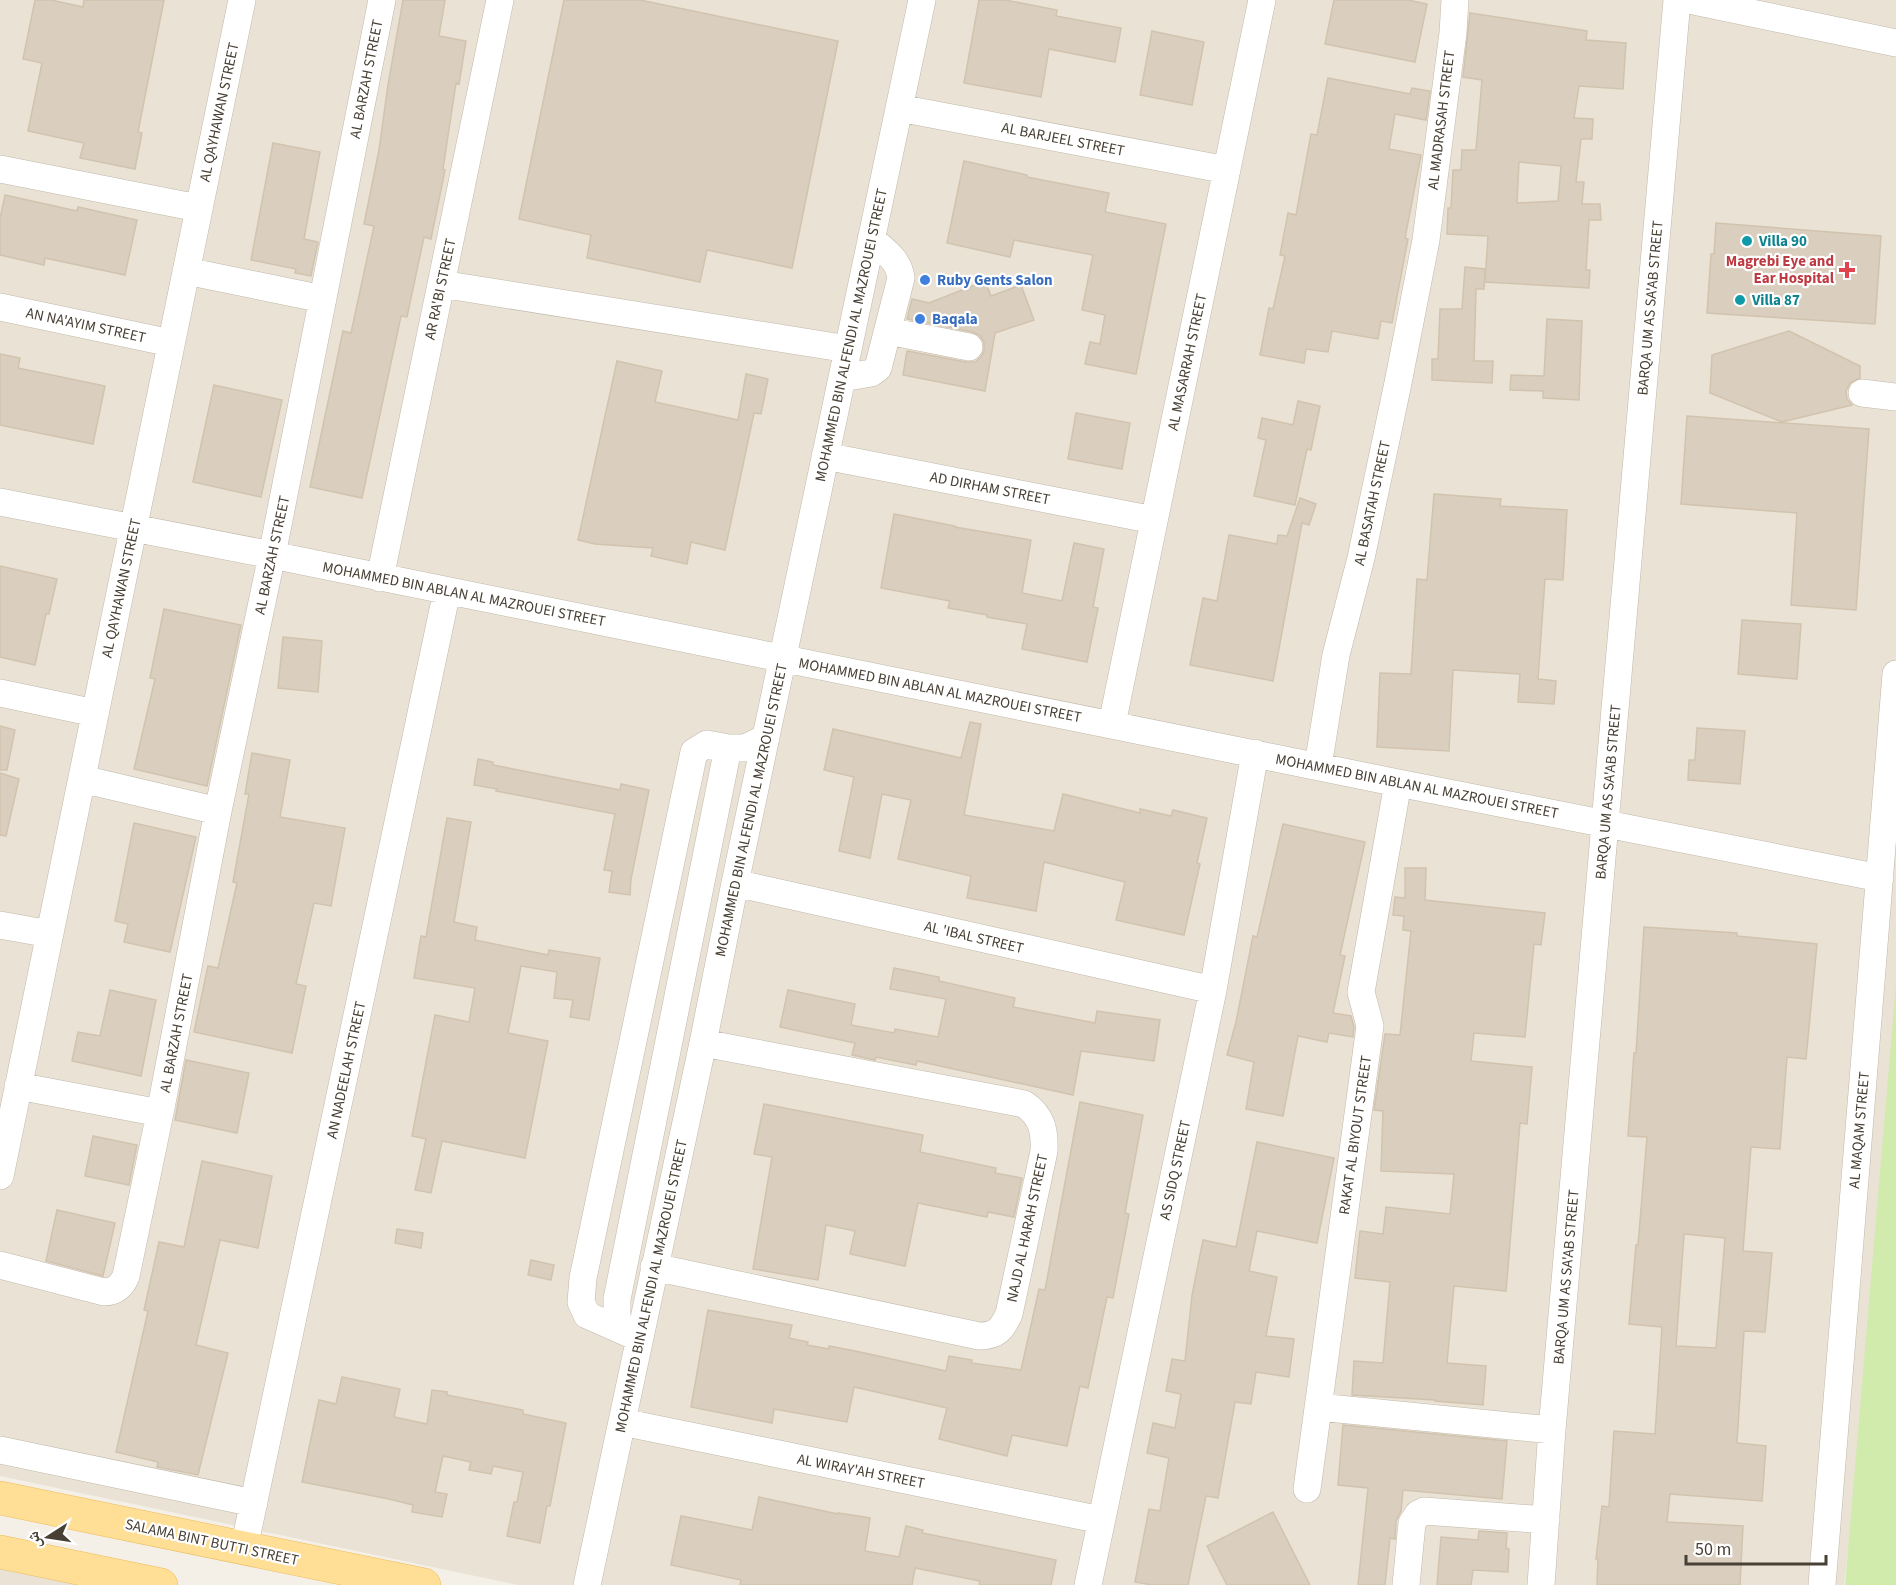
<svg xmlns="http://www.w3.org/2000/svg" width="1896" height="1585" viewBox="0 0 1896 1585" font-family="'Source Sans 3','Noto Naskh Arabic',sans-serif">
  <style>
    .residential { fill: #e9e2d5 }
    .green { fill: #d1ebad }
    .building { fill: #dacebe; stroke: #d2c3ae; stroke-width: 1.5; fill-rule: evenodd }
    .lines { fill: none; stroke-linecap: round; stroke-linejoin: round }
    .minor-casing { stroke: #c1b8a9; stroke-width: 28 }
    .major-casing { stroke: #ecbd5e; stroke-width: 34 }
    .minor { stroke: #fff; stroke-width: 27 }
    .major { stroke: #ffde95; stroke-width: 33 }
    .culture-dot { fill: #0f9aa8; stroke: #fff; stroke-width: 2 }
    .health-dot { fill: #e0444e; stroke: #fff; stroke-width: 2 }
    .shop-dot { fill: #3f7fe0; stroke: #fff; stroke-width: 2 }
    .labels { text-anchor: middle; stroke-width: 4.5; stroke-linejoin: round; paint-order: stroke }
    .street-label { font-size: 15px; fill: #484035; stroke: #fff }
    .culture-label { font-size: 15px; font-weight: bold; fill: #0d838f; stroke: #fff; text-anchor: start }
    .health-label { font-size: 15px; font-weight: bold; fill: #be3a42; stroke: #fff; text-anchor: end }
    .shop-label { font-size: 15px; font-weight: bold; fill: #366cbe; stroke: #fff; text-anchor: start }
  </style>
  <rect width="100%" height="100%" fill="#f4f0e7"/>
  <!-- residential -->
  <path class="residential" d="M0,0H1896V1153L1844,1585H518L0,1476Z
    M0,1566L91,1585H0Z"/>
  <!-- green -->
  <path class="green" d="M1896,984V1585H1845Z"/>
  <!-- building -->
  <path class="building" d="M35,0H51L83,7L84,0H164L138,132L142,133L135,169L80,158L84,143L28,131L42,63L23,59Z
    M403,0H445L439,36L466,41L459,84L456,83L443,169L445,170L431,239L424,237L407,317L401,316L362,498L310,487L343,331L351,333L374,226L364,224L379,150L388,85Z
    M564,0H640L838,41L792,268L707,250L700,282L587,258L591,235L519,219Z
    M979,0H1005L1057,10L1056,16L1121,28L1115,62L1049,49L1041,97L964,83Z
    M1334,0H1408L1427,4L1415,62L1325,44Z
    M1470,13L1587,31L1586,40L1626,43L1623,89L1579,86L1574,118L1593,119L1592,139H1581L1576,182H1584L1582,204H1600L1601,220H1589L1586,270H1590L1589,288L1485,282L1488,236L1447,234L1448,208H1451L1453,170H1461L1462,150H1476L1482,80L1463,77ZM1519,162L1561,166L1558,201L1517,203Z
    M1152,31L1204,42L1192,105L1140,95Z
    M1328,78L1410,94L1412,88L1430,91L1426,120L1395,114L1389,149L1421,155L1405,238L1408,239L1392,323L1381,321L1378,339L1332,331L1328,352L1306,349L1304,363L1260,355L1269,308L1273,309L1285,256L1280,255L1288,213L1296,215L1311,134L1317,135Z
    M273,143L320,152L304,239L318,242L311,276L295,273L296,269L251,260Z
    M964,161L1027,175V177L1109,193L1105,212L1166,224L1136,374L1085,364L1090,342L1100,344L1105,315L1082,310L1093,255L1014,240L1010,257L947,243Z
    M5,195L77,211L78,207L137,220L125,275L45,258L44,265L0,255V218Z
    M1716,223L1881,236L1875,324L1707,313L1711,254H1714Z
    M1465,267L1485,269L1484,289H1476L1474,361H1493L1492,383L1432,380V359H1438L1440,309H1462Z
    M985,281L991,296L1021,285L1034,320L995,333L985,391L903,375L907,351L966,362H975L981,357L984,351V342L979,335L972,332L907,319L912,299L929,303Z
    M1547,319L1582,321L1579,400L1543,398V391L1510,390L1511,375L1544,376Z
    M1789,331L1860,366V378L1850,383L1846,391L1847,399L1852,405L1782,422L1710,393L1712,355Z
    M0,354L20,358L18,368L105,386L93,444L0,425Z
    M617,361L662,371L655,402L738,420L746,374L768,379L761,414L754,413L725,550L691,542L687,564L651,556L653,548L595,544L578,540Z
    M214,385L282,400L261,497L193,482Z
    M1298,401L1320,406L1311,450L1307,449L1295,505L1254,496L1266,440L1258,438L1262,418L1293,425Z
    M1076,413L1130,423L1122,469L1068,459Z
    M1687,416L1869,429L1856,610L1791,605L1797,513L1681,504Z
    M1434,494L1501,499L1500,506L1567,510L1563,580L1545,579L1538,679L1556,681L1554,704L1518,702L1520,674L1453,670L1449,751L1377,747L1380,673L1411,674L1417,579L1427,580Z
    M1300,498L1316,504L1309,525L1302,523L1273,681L1190,665L1203,598L1217,601L1229,535L1277,544L1278,535L1287,536Z
    M894,514L955,526V527L1031,540L1022,593L1062,601L1074,543L1104,549L1093,607L1098,608L1087,662L1022,649L1027,624L987,617V615L948,608L950,601L881,588Z
    M0,566L57,579L49,614H46L35,665L0,657Z
    M164,609L241,625L207,786L134,769L155,679L150,678Z
    M1742,620L1801,624L1797,679L1738,674Z
    M283,637L322,641L318,692L278,688Z
    M970,722L981,724L964,815L1054,831L1063,794L1140,813V809L1171,816L1173,810L1207,818L1197,863L1200,864L1184,935L1116,920L1125,882L1044,862L1036,911L967,898L971,876L898,859L911,800L882,794L870,858L839,851L854,777L824,770L833,729L961,758Z
    M0,726L15,730L7,770H0Z
    M1697,728L1745,731L1740,784L1688,780L1689,760H1695Z
    M252,753L290,760L280,817L345,828L331,906L314,903L296,984L306,986L292,1053L194,1032L208,966L218,968L237,883L233,882L249,794H245Z
    M478,759L493,762V765L620,790L621,784L649,790L631,879L630,895L609,892L612,871L604,870L615,814L496,791L497,789L474,785Z
    M0,773L19,779L6,836L0,835Z
    M447,818L471,822L454,922L477,927L475,940L548,955L549,950L600,958L589,1020L570,1017L573,1000L554,998L557,972L521,966L508,1033L548,1041L525,1158L442,1141L431,1193L415,1190L426,1139L412,1136L435,1015L469,1022L475,988L414,978L421,936L426,937Z
    M134,823L196,837L170,952L124,942L128,924L115,921Z
    M1283,824L1365,842L1340,955L1345,956L1333,1013L1351,1016L1354,1027L1353,1037L1329,1033L1327,1042L1298,1036L1283,1116L1246,1109L1254,1062L1227,1055L1236,1022L1253,936L1257,937Z
    M1405,868H1426L1425,900L1545,913L1541,945L1534,944L1525,1037L1474,1033L1471,1061L1532,1067L1527,1124L1520,1123L1506,1291L1454,1286L1447,1363L1486,1366L1483,1405L1435,1401V1400L1352,1395L1354,1361L1383,1363L1390,1282L1355,1278L1360,1231L1383,1234L1386,1207L1450,1214L1454,1174L1381,1171L1383,1111L1374,1110L1385,1034L1400,1035L1411,931L1403,930L1404,916L1393,915L1395,897L1405,898Z
    M1644,927L1737,933V936L1817,944L1806,1059L1787,1057L1780,1149L1751,1147L1743,1251L1772,1253L1765,1332L1744,1331L1737,1443L1766,1446L1762,1501L1670,1494L1667,1522L1743,1526L1740,1585H1597L1598,1559H1596L1602,1506L1609,1507L1614,1431L1655,1434L1662,1327L1629,1324L1636,1245H1638L1647,1137L1628,1136L1634,1053H1636ZM1684,1234L1725,1238L1716,1348L1676,1346Z
    M894,968L939,977V981L1015,998L1013,1007L1095,1023L1097,1011L1160,1020L1154,1061L1081,1051L1073,1095L917,1061L916,1065L876,1057L875,1060L852,1055L855,1043L780,1027L788,990L855,1004L851,1025L894,1033L895,1029L938,1037L946,999L890,989Z
    M110,990L156,1000L141,1076L72,1061L78,1032L100,1036Z
    M186,1060L249,1073L237,1133L175,1120Z
    M1080,1102L1143,1115L1125,1213L1129,1214L1113,1298L1107,1297L1088,1388L1080,1386L1067,1446L1012,1435L1007,1456L939,1439L947,1408L854,1387L847,1422L774,1409L772,1423L691,1407L708,1310L792,1325L789,1338L808,1342L807,1345L829,1349V1346L860,1352L946,1371L949,1356L972,1360L971,1363L1021,1370L1039,1289L1045,1290Z
    M764,1104L923,1135L920,1152L996,1168L995,1173L1022,1178L1014,1217L988,1212L987,1217L918,1203L905,1266L850,1254L855,1231L826,1225L818,1280L753,1269L772,1157L754,1154Z
    M93,1136L137,1145L129,1185L85,1176Z
    M1257,1142L1334,1158L1317,1243L1257,1231L1249,1271L1277,1277L1266,1336L1294,1339L1289,1377L1256,1372L1251,1404L1235,1402L1218,1498L1206,1496L1188,1585H1152L1135,1582L1149,1509L1160,1511L1169,1458L1147,1453L1153,1423L1175,1428L1181,1394L1166,1391L1172,1359L1185,1361L1192,1295L1203,1240L1236,1247Z
    M202,1161L272,1176L258,1248L220,1240L196,1345L228,1353L198,1475L157,1467L158,1462L116,1452L148,1311L144,1310L159,1242L184,1247Z
    M57,1210L115,1223L103,1276L46,1261Z
    M397,1229L423,1233L421,1248L395,1243Z
    M531,1260L554,1265L551,1280L528,1275Z
    M342,1377L400,1389L394,1417L427,1424L432,1390L447,1392V1395L523,1410V1414L566,1423L550,1506H547L540,1543L507,1536L514,1502H517L523,1472L493,1466L491,1474L469,1470L471,1462L443,1456L435,1492L447,1494L442,1517L412,1512L413,1505L389,1499L302,1482L319,1400L336,1404Z
    M1343,1425L1507,1441L1502,1499L1403,1490L1401,1511L1396,1521L1395,1539L1390,1538L1385,1585H1358L1368,1488L1338,1485Z
    M759,1497L838,1514V1513L870,1518L865,1551L899,1557L906,1526L923,1530L922,1533L1056,1560L1051,1585H979L980,1581L915,1568L912,1585H740L741,1580L671,1565L681,1516L752,1530Z
    M1273,1512L1310,1585H1227L1207,1546Z
    M1479,1531L1507,1533L1506,1548L1509,1549L1508,1572L1473,1570L1471,1585H1437L1441,1537L1478,1540Z"/>
  <g class="lines">
    <defs>
      <path id="minor" d="M1689,0L1896,43
        M899,108L1227,170
        M0,169L198,208
        M186,271L323,299
        M441,284L848,349
        M0,307L171,343
        M888,331L969,347
        M842,378L871,373L878,368L901,278C899,260 884,250 871,239
        M1862,393L1896,397
        M825,456L1154,520
        M0,502L272,555L1398,783L1880,878
        M380,578L500,0
        M0,693L95,713
        M1112,724L1262,0
        M1318,766L1336,655L1361,558L1398,383L1426,240L1453,33L1455,0
        M82,779L218,811
        M735,883L1213,990
        M0,925L50,934
        M18,1086L160,1113
        M0,1176L242,0
        M0,1265L104,1292C115,1292 122,1286 126,1276L160,1113L218,811L272,555L382,0
        M654,1267L979,1336C997,1336 1002,1329 1009,1314L1044,1151C1045,1131 1042,1116 1024,1104L703,1043
        M619,1329L617,1318V1299L728,748
        M639,1338L587,1315L581,1302L583,1278L694,752L707,744L728,748H745L766,738
        M1318,1407L1552,1430
        M622,1422L1101,1520
        M0,1450L254,1503
        M1307,1489L1370,1026L1361,992L1398,783
        M244,1548L447,591
        M587,1585L703,1043L735,883L922,0
        M1088,1585L1213,990L1255,753
        M1406,1585L1412,1523L1418,1514L1424,1511L1546,1520
        M1541,1585L1552,1430L1677,0
        M1822,1585L1896,674"/>
      <path id="major" d="M0,1498L424,1585
        M0,1552L161,1585"/>
    </defs>
    <!-- minor casing -->
    <use href="#minor" class="minor-casing"/>
    <!-- major casing -->
    <use href="#major" class="major-casing"/>
    <!-- minor -->
    <use href="#minor" class="minor"/>
    <!-- major -->
    <use href="#major" class="major"/>
  </g>
  <!-- markers -->
  <g class="culture-dot">
    <circle cx="1747" cy="241" r="6"/>
    <circle cx="1740" cy="300" r="6"/>
  </g>
  <path class="health-dot" d="M1844 261h6v6h6v6h-6v6h-6v-6h-6v-6h6z"/>
  <g class="shop-dot">
    <circle cx="925" cy="280" r="6"/>
    <circle cx="920" cy="319" r="6"/>
  </g>
  <g class="labels">
    <!-- street labels -->
    <g class="street-label">
      <text transform="translate(366 79) rotate(-79)" y="5">AL BARZAH STREET</text>
      <text transform="translate(219 112) rotate(-78)" y="5">AL QAYHAWAN STREET</text>
      <text transform="translate(1441 120) rotate(-83)" y="5">AL MADRASAH STREET</text>
      <text transform="translate(1063 139) rotate(11)" y="5">AL BARJEEL STREET</text>
      <text transform="translate(440 289) rotate(-78)" y="5">AR RA'BI STREET</text>
      <text transform="translate(1650 308) rotate(-85)" y="5">BARQA UM AS SA'AB STREET</text>
      <text transform="translate(86 325) rotate(12)" y="5">AN NA'AYIM STREET</text>
      <text transform="translate(851 335) rotate(-78)" y="5">MOHAMMED BIN ALFENDI AL MAZROUEI STREET</text>
      <text transform="translate(1187 362) rotate(-78)" y="5">AL MASARRAH STREET</text>
      <text transform="translate(990 488) rotate(11)" y="5">AD DIRHAM STREET</text>
      <text transform="translate(1372 503) rotate(-78)" y="5">AL BASATAH STREET</text>
      <text transform="translate(272 555) rotate(-78)" y="5">AL BARZAH STREET</text>
      <text transform="translate(121 588) rotate(-78)" y="5">AL QAYHAWAN STREET</text>
      <text transform="translate(464 594) rotate(11)" y="5">MOHAMMED BIN ABLAN AL MAZROUEI STREET</text>
      <text transform="translate(940 690) rotate(11)" y="5">MOHAMMED BIN ABLAN AL MAZROUEI STREET</text>
      <text transform="translate(1417 786) rotate(11)" y="5">MOHAMMED BIN ABLAN AL MAZROUEI STREET</text>
      <text transform="translate(1608 792) rotate(-85)" y="5">BARQA UM AS SA'AB STREET</text>
      <text transform="translate(751 810) rotate(-78)" y="5">MOHAMMED BIN ALFENDI AL MAZROUEI STREET</text>
      <text transform="translate(974 937) rotate(13)" y="5">AL 'IBAL STREET</text>
      <text transform="translate(176 1033) rotate(-79)" y="5">AL BARZAH STREET</text>
      <text transform="translate(346 1070) rotate(-78)" y="5">AN NADEELAH STREET</text>
      <text transform="translate(1859 1130) rotate(-85)" y="5">AL MAQAM STREET</text>
      <text transform="translate(1355 1135) rotate(-82)" y="5">RAKAT AL BIYOUT STREET</text>
      <text transform="translate(1175 1170) rotate(-78)" y="5">AS SIDQ STREET</text>
      <text transform="translate(1027 1228) rotate(-78)" y="5">NAJD AL HARAH STREET</text>
      <text transform="translate(1566 1277) rotate(-85)" y="5">BARQA UM AS SA'AB STREET</text>
      <text transform="translate(651 1286) rotate(-78)" y="5">MOHAMMED BIN ALFENDI AL MAZROUEI STREET</text>
      <text transform="translate(861 1471) rotate(11)" y="5">AL WIRAY'AH STREET</text>
      <text transform="translate(212 1542) rotate(12)" y="5">SALAMA BINT BUTTI STREET</text>
    </g>
    <!-- culture labels -->
    <g class="culture-label">
      <text x="1759" y="246">Villa 90</text>
      <text x="1752" y="305">Villa 87</text>
    </g>
    <!-- health labels -->
    <g class="health-label">
      <text x="1834" y="266">Magrebi Eye and<tspan x="1834" dy="17">Ear Hospital</tspan></text>
    </g>
    <!-- shop labels -->
    <g class="shop-label">
      <text x="937" y="285">Ruby Gents Salon</text>
      <text x="932" y="324">Baqala</text>
    </g>
  </g>
  <!-- north arrow -->
  <g transform="translate(48 1537) rotate(258)" stroke="#ffffff" stroke-width="4.5" paint-order="stroke">
  <path d="M0-4.5L10 22L0 15L-10 22Z" fill="#484035"/>
  <text y="-9" font-size="16" font-weight="bold" text-anchor="middle" fill="#484035">ش</text>
  </g>
  <!-- scale -->
  <path d="M1686 1555v9h140v-9" fill="none" stroke="#484035" stroke-width="3"/>
  <text x="1695" y="1555" font-size="18" fill="#484035" stroke="#ffffff" stroke-width="4.5" paint-order="stroke">50 m</text>
</svg>
